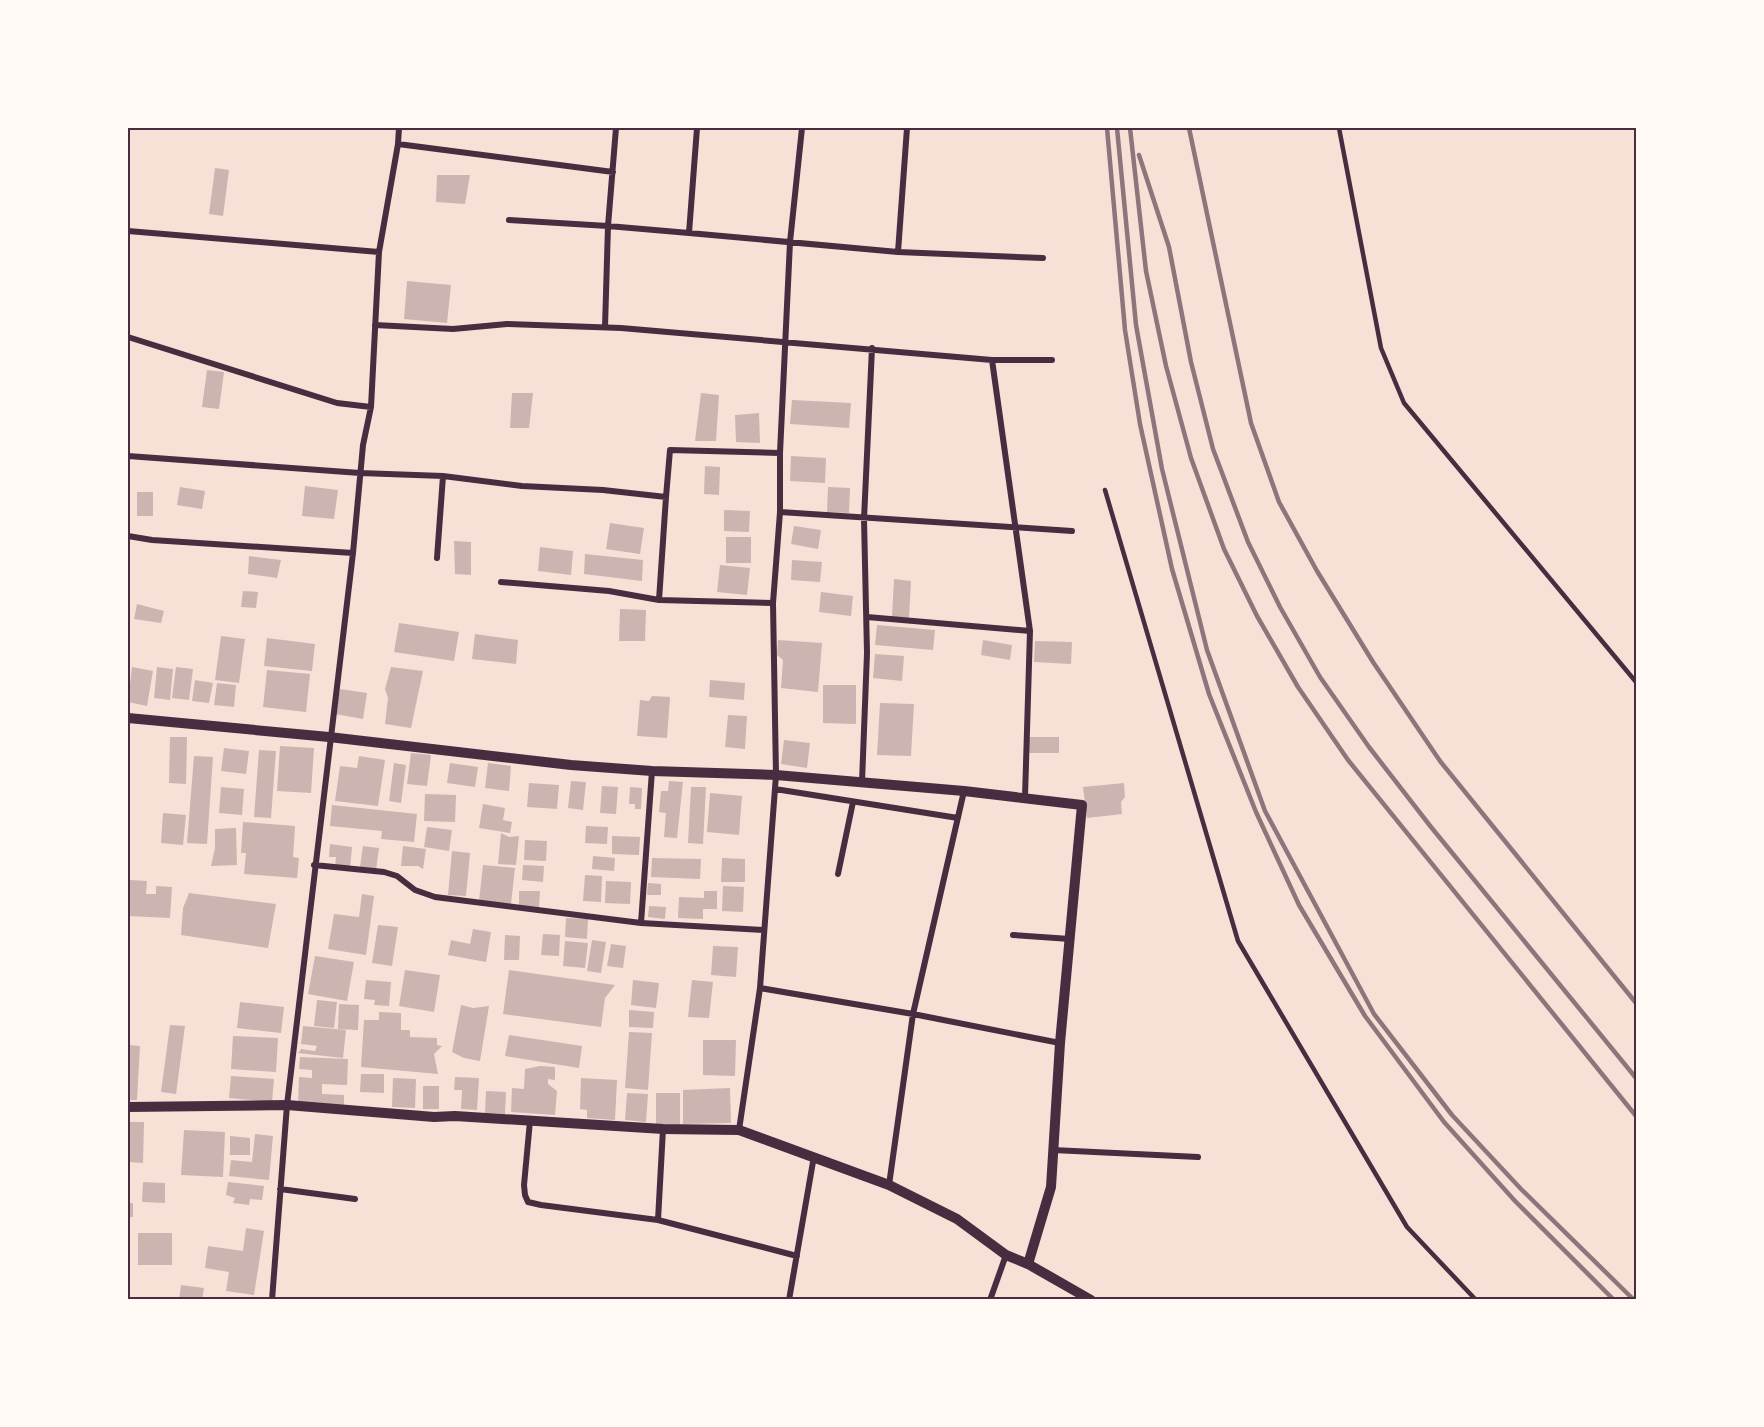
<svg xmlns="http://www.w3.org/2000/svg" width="1764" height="1427" viewBox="0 0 1764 1427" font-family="Barlow,sans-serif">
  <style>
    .building { fill: #ccb4b1 }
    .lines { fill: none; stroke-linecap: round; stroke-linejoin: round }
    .service { stroke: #4a2c40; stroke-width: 4.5 }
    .minor { stroke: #4a2c40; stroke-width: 6 }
    .tertiary { stroke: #4a2c40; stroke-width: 10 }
    .rail { stroke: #8f747c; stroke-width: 4.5 }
    .neatline { fill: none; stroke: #4a2c40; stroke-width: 2 }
  </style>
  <rect width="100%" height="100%" fill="#f7e1d7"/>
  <!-- building -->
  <path class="building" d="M215,168L229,170L223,216L209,214Z
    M437,175H470L465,204L436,202Z
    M407,281L451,285L447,323L404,319Z
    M207,370L224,372L219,409L202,407Z
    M512,393H533L529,428H510Z
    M701,393L719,395L716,441H695Z
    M792,400L851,403L849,428L790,424Z
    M759,413L760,443L736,442L735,415Z
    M791,456L826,458L825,483L790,481Z
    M705,466L720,467L719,495L704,494Z
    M305,486L338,490L334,519L302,516Z
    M180,487L205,491L202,509L177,505Z
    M828,487L850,488L849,513L827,512Z
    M137,492H153V516H137Z
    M724,510L750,511L749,532L724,531Z
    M610,523L644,528L640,554L606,549Z
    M794,526L821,530L818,549L791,544Z
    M726,537H751V563H726Z
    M454,541L471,542V575L455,574Z
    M540,547L573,551L571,575L538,571Z
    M585,554L643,560L642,581L584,574Z
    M249,556L281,560L277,578L248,574Z
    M792,560L822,562L820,582L791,580Z
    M720,565L750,568L747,595L717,592Z
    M894,579L911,581L909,618L892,617Z
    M243,591L258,592L256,608L241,607Z
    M821,592L853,596L851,616L819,612Z
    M137,604L164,611L161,623L134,619Z
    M620,609L646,610L645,641H619Z
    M399,623L459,632L454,661L394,652Z
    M877,625L935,630L933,650L875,645Z
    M475,634L518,640L516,664L472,659Z
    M221,636L245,639L239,683L215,680Z
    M267,638L315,644L312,671L264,666Z
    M778,640L822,643L818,692L781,688L783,660L777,655Z
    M983,640L1012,645L1010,660L981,655Z
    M1035,641L1072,642L1071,664L1034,662Z
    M875,654L904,656L902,681L873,678Z
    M132,667L153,671L147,706L128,702Z
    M157,667L173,669L170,700L154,698Z
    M176,667L193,669L189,700L172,698Z
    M391,667L423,671L411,728L385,724L388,698L385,689Z
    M267,670L310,674L306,712L263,707Z
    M195,680L213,683L209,703L192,701Z
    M710,680L745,683L744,700L709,697Z
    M217,683L236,685L234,707L214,705Z
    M823,685H856V724L823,723Z
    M340,689L367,693L363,719L335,714Z
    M652,696L670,697L667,738L637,736L640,700L649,701Z
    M880,703L914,704L911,756L877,755Z
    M728,715L747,716L745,749L725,747Z
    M170,737H187L186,784L169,783Z
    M1029,737H1059V753H1029Z
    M784,740L810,743L807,768L781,764Z
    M280,746L314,748L311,793L277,791Z
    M224,748L249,751L246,774L221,771Z
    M259,750L276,751L271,818L254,817Z
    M411,753L431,755L427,786L407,784Z
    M194,756L213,757L207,844L187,843Z
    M359,756L385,760L378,806L335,801L340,766L357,768Z
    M394,763L406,765L401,803L389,801Z
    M450,763L478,767L475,787L447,783Z
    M488,763L511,766L509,791L485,788Z
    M571,781L586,782L583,810L568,808Z
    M669,781L683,782L677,838L664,837L666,813L659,812L661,791H668Z
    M529,783L559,785L557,809L527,807Z
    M1124,783L1125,797L1121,802L1122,814L1087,818L1083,787Z
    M602,786L618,787L616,814L600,813Z
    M221,787L244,789L242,815L219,813Z
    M630,787L642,788L641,809H635V804H629Z
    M691,787H706L703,844L688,843Z
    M710,793L742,796L739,835L707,832Z
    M425,794L456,795L455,822L424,821Z
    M483,804L505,808L503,820L512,822L510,833L479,828Z
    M332,805L417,814L414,842L381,839L382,831L330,826Z
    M163,813L186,815L183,845L161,843Z
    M243,822L295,826L293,857L299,858L297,878L244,874L246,853H241Z
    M586,826L608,827L607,844L585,843Z
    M427,827L452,830L449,851L424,847Z
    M236,828L237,865L211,866L215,848V829Z
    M501,833L509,837L519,836L516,865L498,864Z
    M612,836L640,837L639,855L612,854Z
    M525,840L547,841L546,861L524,860Z
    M330,844L352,847L350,868L335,867L336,857H329Z
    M363,846L379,848L376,870L360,867Z
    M403,846L426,849L423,869L418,866H401Z
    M452,851L470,853L466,896L448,895Z
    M593,856L615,858L614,871L592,869Z
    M652,858L701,859L700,879L651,877Z
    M722,858L745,859V882H721Z
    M483,865L515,868L511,904L479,901Z
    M523,865L544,866L543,882L522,880Z
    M585,875L602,876L601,902L583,901Z
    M130,880L147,881L146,894H156V886L172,887L170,918L128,916Z
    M606,881L631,882L630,904L605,903Z
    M648,883L661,884V895H647Z
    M723,886L744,887L743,912L722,911Z
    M519,891H540L539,908L519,907Z
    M704,891H717V909H703V919L678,918L679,897L704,898Z
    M189,893L276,904L268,948L181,935L183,908Z
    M362,894L374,896L366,955L328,949L334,914L359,917Z
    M649,906L666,907L665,919L648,917Z
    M566,918L588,919L587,939L565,937Z
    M378,925L398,927L392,966L372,963Z
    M473,929L491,932L486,962L448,955L451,940L470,944Z
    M543,934L560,935L559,956L541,955Z
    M505,935L520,936L519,960H504Z
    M592,940L606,942L601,973L587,971Z
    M565,941L588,943L585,968L563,966Z
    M611,944L626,946L623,968L607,966Z
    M713,946L738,947L736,977L711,975Z
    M315,956L354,962L347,1001L308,994Z
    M405,970L440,975L434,1012L399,1006Z
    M509,970L615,985L605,998L601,1027L503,1014Z
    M366,980L391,982L389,1006L374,1005L375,1000L364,999Z
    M633,980L659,983L656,1008L631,1005Z
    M692,980L713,982L709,1018L688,1017Z
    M317,1000L337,1002L334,1028L314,1026Z
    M240,1002L284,1007L281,1033L237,1028Z
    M339,1004L359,1005L358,1030L338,1029Z
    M461,1005L473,1008L489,1006L480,1061L464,1058L452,1052Z
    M629,1010L654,1012L653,1028L629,1027Z
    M379,1012L401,1013V1030H410V1037L437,1038V1045L442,1046L434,1054L438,1074L361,1067L364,1020H379Z
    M170,1025L185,1026L176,1094L161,1092Z
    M303,1026L346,1030L343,1058L298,1053L301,1049L315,1051L317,1046L301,1044Z
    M629,1032L652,1033L648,1090L625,1088Z
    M509,1035L582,1046L579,1068L505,1056Z
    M233,1036L278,1038L276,1072L231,1069Z
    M703,1040H736L735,1076L703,1075Z
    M128,1045L140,1046L137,1100H128Z
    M300,1057L348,1059L347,1085L322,1084V1094L344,1095V1105L298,1103L299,1077L312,1078V1070L299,1069Z
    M540,1066L555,1067V1080L548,1079V1084L557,1091L555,1115L511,1112L512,1088L524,1089L525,1069Z
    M361,1074H384V1093L360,1092Z
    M231,1076L274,1079L272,1102L229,1098Z
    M455,1077L479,1078L477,1110L461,1109L462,1090H454Z
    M393,1078L416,1079L415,1108L392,1107Z
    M581,1078L617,1080L615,1120L587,1118V1110L580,1109Z
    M423,1086H439V1109H423Z
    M730,1088L731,1123L683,1124V1090Z
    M486,1091L506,1092L505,1114L485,1113Z
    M627,1093L648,1094L646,1122L625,1120Z
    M656,1093H680V1126H656Z
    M129,1122H144L143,1163L128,1162Z
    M184,1130L225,1132L223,1177L181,1175Z
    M255,1134L273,1136L269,1180L229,1176L231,1160L252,1162Z
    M230,1136L250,1138V1155H230Z
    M143,1182L165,1183V1203L142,1202Z
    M228,1182L264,1186L262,1200L250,1199L249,1205L233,1203L235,1198L226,1195Z
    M128,1203H133V1217H128Z
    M246,1228L264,1231L254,1295L226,1291L229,1272L205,1268L208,1246L243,1251Z
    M138,1233H172V1265H138Z
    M181,1285L204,1288L202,1300H179Z"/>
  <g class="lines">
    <!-- service -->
    <path class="service" d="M1339,128L1381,348L1404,403L1636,682
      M1105,490L1238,941L1407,1227L1476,1300"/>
    <!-- minor -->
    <path class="minor" d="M616,128L608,226L689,233
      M697,128L689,233L898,252L1043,258
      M398,144L613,172
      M509,220L608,226L605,327
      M128,231L379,252
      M898,252L907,128
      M375,325L453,329L507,324L621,328L992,360H1052
      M128,337L337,403L371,407
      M992,360L1030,631L1025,797
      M128,456L360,473L443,476L522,486L603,490L666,497L670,450L780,453
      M666,497L659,600L773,603
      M780,512L1072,531
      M128,536L152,540L353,553
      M437,558L443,476
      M501,582L609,591L659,600
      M867,617L1030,631
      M652,771L641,923L763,930
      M862,782L867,653L864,519L872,348
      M775,789L958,818
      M314,865L384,872L397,876L415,890L435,897L641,923
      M838,874L853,802
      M1013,935L1070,939
      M760,988L913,1014L1060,1043
      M530,1121L524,1185L525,1195L528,1202L541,1205L658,1220
      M663,1129L658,1220L797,1256
      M739,1130L760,988L776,775L773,603L780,512V453L790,242L802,128
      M1053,1150L1198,1157
      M889,1185L913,1014L964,791
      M280,1189L355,1199
      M272,1300L287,1105L353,553L363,445L371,407L379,252L398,144L399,128
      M789,1300L814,1156
      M990,1300L1006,1255"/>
    <!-- tertiary -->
    <path class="tertiary" d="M128,718L329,737L571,765L652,771L776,775L964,791L1082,805L1060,1043L1051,1187L1028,1264
      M128,1107L287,1105L434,1117L455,1116L663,1129L739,1130L889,1185L957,1219L1006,1255L1028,1264L1091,1300"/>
    <!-- rail -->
    <path class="rail" d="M1107,128L1125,330L1140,424L1172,569L1209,694L1256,812L1299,905L1365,1016L1444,1122L1515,1201L1614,1300
      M1117,128L1136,325L1162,469L1207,650L1265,811L1374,1014L1452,1115L1521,1189L1634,1300
      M1130,128L1146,271L1166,366L1191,458L1224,549L1257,616L1298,687L1348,760L1636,1116
      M1189,128L1251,423L1279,502L1317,571L1373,662L1440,761L1636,1003
      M1139,155L1169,247L1191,362L1213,449L1248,542L1280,607L1320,677L1369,747L1431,827L1636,1078"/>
  </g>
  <!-- border -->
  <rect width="1764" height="1427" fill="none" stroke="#fffaf5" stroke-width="258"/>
  <rect x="129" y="129" width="1506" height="1169" class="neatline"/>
</svg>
